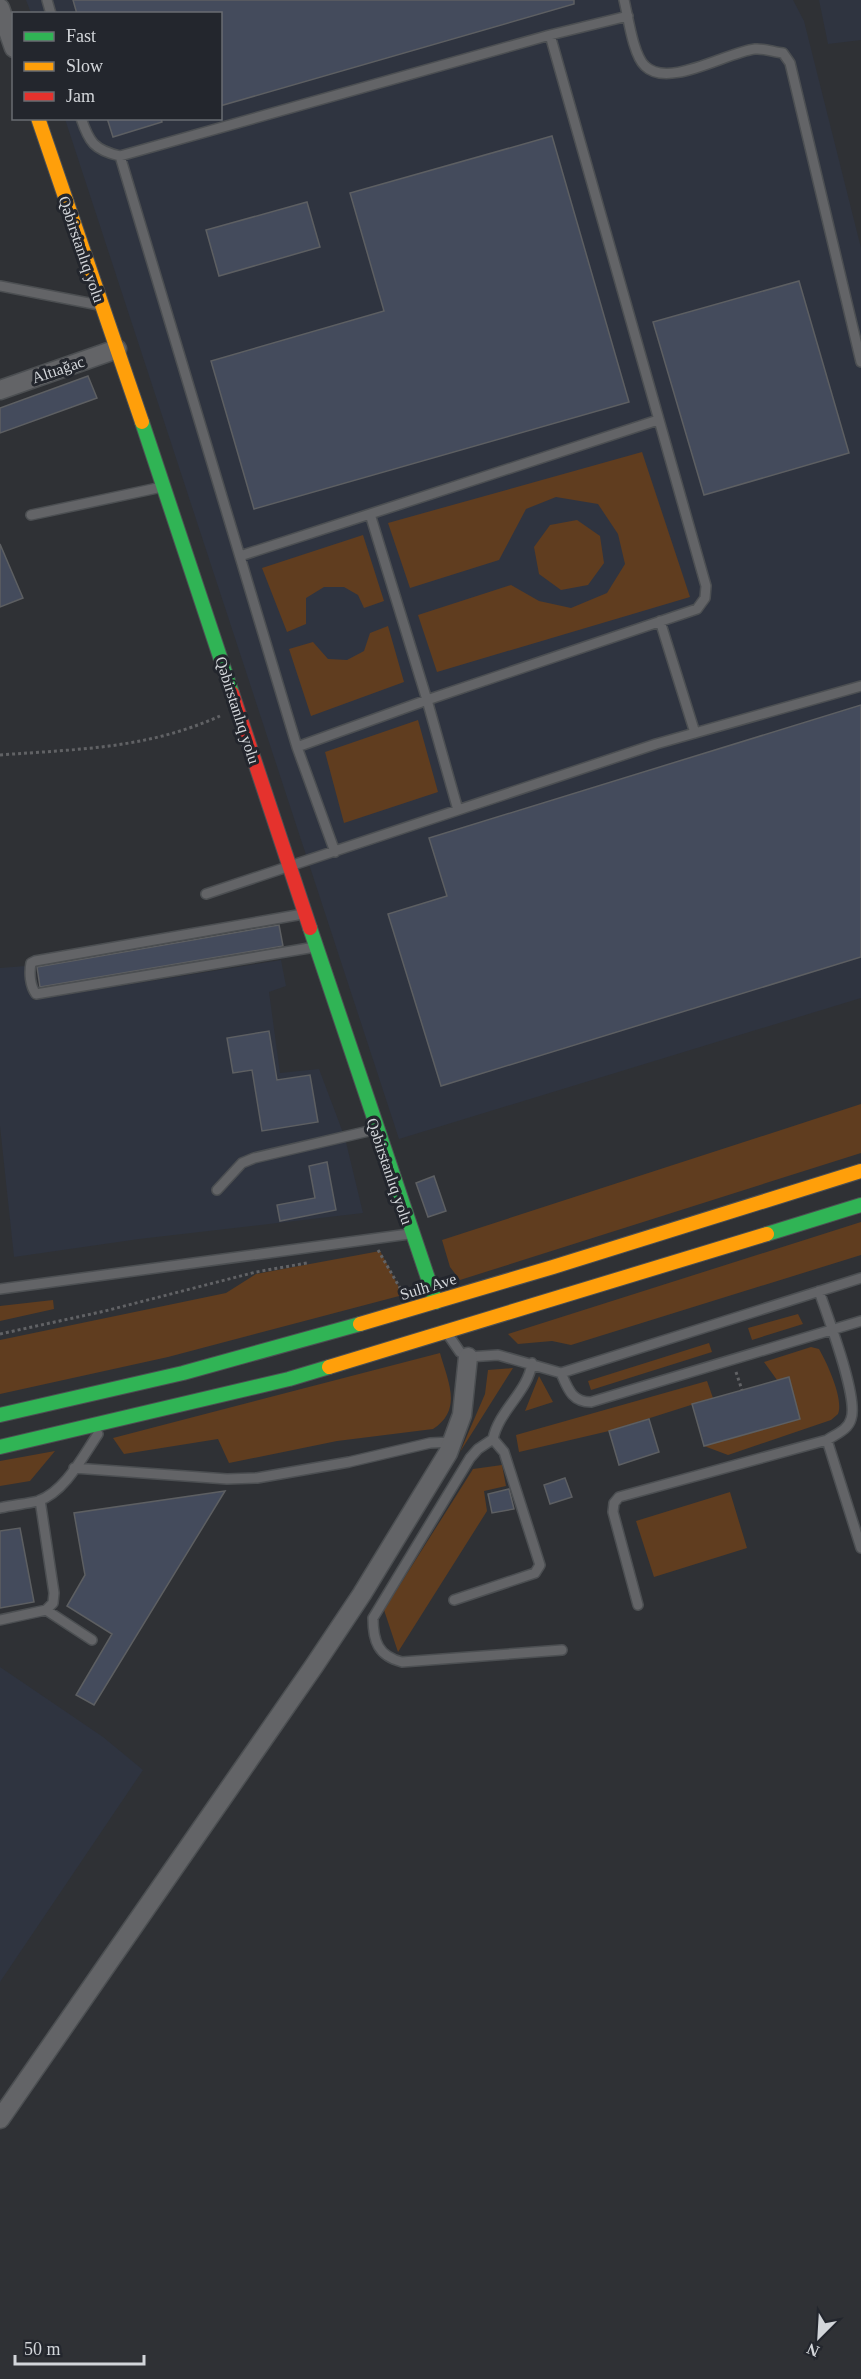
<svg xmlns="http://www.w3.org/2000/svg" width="861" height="2379" viewBox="0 0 861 2379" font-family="'Times New Roman',serif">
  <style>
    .built { fill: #2f3440 }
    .green { fill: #603d1f }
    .building { fill: #444b5c; stroke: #5d5f62; stroke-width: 1.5 }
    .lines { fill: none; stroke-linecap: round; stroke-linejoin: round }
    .lane-casing { stroke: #4c4f52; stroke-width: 12 }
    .street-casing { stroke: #4c4f52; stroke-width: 21 }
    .fast-casing { stroke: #4c4f52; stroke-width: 16 }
    .slow-casing { stroke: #4c4f52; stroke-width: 16 }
    .jam-casing { stroke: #4c4f52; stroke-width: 16 }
    .path { stroke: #616265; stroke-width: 3; stroke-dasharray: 3 3; stroke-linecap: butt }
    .lane { stroke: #636467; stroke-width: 9 }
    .street { stroke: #636467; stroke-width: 18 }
    .fast { stroke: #30b455; stroke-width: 14 }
    .slow { stroke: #ff9f0a; stroke-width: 14 }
    .jam { stroke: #e5322d; stroke-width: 14 }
    .labels { text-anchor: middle; stroke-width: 6; stroke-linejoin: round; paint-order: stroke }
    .street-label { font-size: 16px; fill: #d3d6da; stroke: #23262d }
  </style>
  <rect width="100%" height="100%" fill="#2f3135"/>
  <!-- built -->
  <path class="built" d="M26,0H793L804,21L861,248V998L399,1139L65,119L220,118V14L31,13Z
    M819,0H861V40L828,44Z
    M281,960L286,986L269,992L280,1073L319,1069L345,1138L363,1213L139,1239L14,1257L0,1126V968L26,966L33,1000Z
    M0,1667L103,1737L143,1770L0,1982Z"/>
  <!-- green -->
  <path class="green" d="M642,452L690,597L437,672L418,615L511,585L539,601L571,608L607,593L625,564L618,534L598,504L556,497L526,509L499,560L410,588L388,523Z
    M577,520L600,536L604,563L588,585L561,590L539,574L534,547L550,525Z
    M363,535L384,601L364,608L358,595L344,587H324L306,598V624L287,632L262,568Z
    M388,626L404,682L311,716L289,649L313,642L328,659L347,660L364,651L370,633Z
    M418,720L438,792L344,823L325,752Z
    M861,1104V1153L460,1280L450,1267L442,1240Z
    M861,1222V1255L571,1345L552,1341L518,1344L508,1334Z
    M380,1251L403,1295L168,1357L0,1394V1340L226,1293L256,1274Z
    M53,1300L54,1309L0,1321V1306Z
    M798,1314L803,1324L752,1340L748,1328Z
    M709,1343L712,1352L591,1390L588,1381Z
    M811,1347L819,1349C827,1363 844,1399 838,1414L831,1420L728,1455L704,1446L800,1419L789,1377L777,1380L764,1362Z
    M440,1353C448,1382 463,1409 433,1429L337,1441L229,1463L218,1439L124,1454L113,1438Z
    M513,1368L460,1452L485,1394L488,1370Z
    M539,1376L553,1402L525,1411Z
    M707,1381L713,1398L609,1431L519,1452L516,1435Z
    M55,1451L30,1481L0,1486V1461Z
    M502,1465L506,1486L484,1491L487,1511L398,1652L384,1610L473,1469Z
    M730,1492L747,1548L654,1577L636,1521Z"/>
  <!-- building -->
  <path class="building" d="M73,0H574V4L220,106V14H77Z
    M107,118H161L162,122L113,137Z
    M552,136L629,402L254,509L211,361L384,311L350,193Z
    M307,202L320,247L219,276L206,230Z
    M799,281L849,453L704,495L653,322Z
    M88,376L97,398L0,433V408Z
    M0,544L23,598L0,607Z
    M861,705V957L441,1086L388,914L447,896L429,838Z
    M279,925L283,946L40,987L37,967Z
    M269,1031L277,1080L310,1075L318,1122L262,1131L252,1070L233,1073L227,1038Z
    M327,1162L336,1210L280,1221L277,1205L315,1198L309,1166Z
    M434,1176L446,1211L428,1217L416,1183Z
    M789,1377L800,1419L704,1446L692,1404Z
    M649,1419L659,1452L619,1465L609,1431Z
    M565,1478L572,1497L550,1504L544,1485Z
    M509,1489L514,1509L492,1513L488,1494Z
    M225,1491L94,1705L76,1695L112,1634L67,1606L85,1575L74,1513Z
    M20,1528L34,1602L0,1608V1531Z"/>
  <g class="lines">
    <defs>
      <path id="lane" d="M47,0L51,14
        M624,0C628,16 633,55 645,66C668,89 727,52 755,49C763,48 774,52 783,53L790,63L861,362
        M81,118C89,142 94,150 120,156L550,35L628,16
        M120,156L297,747L335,852
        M0,286L99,305
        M370,514L658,420
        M31,515L162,487
        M240,556L370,514L427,700L458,810
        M660,621L695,733
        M297,747L427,700L697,609L705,598L706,586L550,35
        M206,894L656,744L861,686
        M303,914L35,961L31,963C29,973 30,986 36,994L315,947
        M217,1190L242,1163L254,1158L373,1130
        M0,1289L409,1234
        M449,1336L460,1352L468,1357L498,1355L561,1373L861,1278
        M561,1373C568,1389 572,1402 591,1402L861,1321
        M493,1439L478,1449L470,1458L373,1618C373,1641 378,1656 402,1662L562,1650
        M827,1440L861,1548
        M74,1468L227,1479L257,1478L349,1462L430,1443L453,1442
        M0,1508C12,1505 26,1504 38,1501C65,1492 83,1456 98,1434
        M454,1600L535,1573L540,1565L504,1452L493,1439C499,1410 528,1392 532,1363
        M638,1605L613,1512L614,1503L619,1497L827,1440C836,1434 848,1430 851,1419C859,1398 827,1315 819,1291
        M46,1610L92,1640
        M0,1620L46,1610L53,1603L54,1593L40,1500"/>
      <path id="street" d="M0,8L14,48
        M0,390L117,349
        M0,2119L314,1666L362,1594L448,1453L462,1415L468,1357"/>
      <path id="fast" d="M142,422L232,693
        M310,928L436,1302
        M767,1234L861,1205
        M0,1415L183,1373L360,1324
        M0,1447L289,1379L329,1367"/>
      <path id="slow" d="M38,118L142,422
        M360,1324L553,1267L861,1171
        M329,1367L767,1234"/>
      <path id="jam" d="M232,693L310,928"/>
    </defs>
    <!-- lane casing -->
    <use href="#lane" class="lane-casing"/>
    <!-- street casing -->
    <use href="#street" class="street-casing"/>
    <!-- fast casing -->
    <use href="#fast" class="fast-casing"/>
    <!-- slow casing -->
    <use href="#slow" class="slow-casing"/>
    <!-- jam casing -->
    <use href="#jam" class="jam-casing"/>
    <!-- path -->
    <path class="path" d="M0,755C79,749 146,749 220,716
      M378,1250L400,1288
      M0,1334L105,1311L256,1272L307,1263
      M736,1372L742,1390"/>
    <!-- lane -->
    <use href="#lane" class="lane"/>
    <!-- street -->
    <use href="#street" class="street"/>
    <!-- fast -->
    <use href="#fast" class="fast"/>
    <!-- slow -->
    <use href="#slow" class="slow"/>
    <!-- jam -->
    <use href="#jam" class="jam"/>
  </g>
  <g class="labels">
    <!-- street labels -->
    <g class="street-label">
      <text transform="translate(82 249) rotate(71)" y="6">Qəbirstanlıq yolu</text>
      <text transform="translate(58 369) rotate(-19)" y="6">Altıağac</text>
      <text transform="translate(238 710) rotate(72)" y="6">Qəbirstanlıq yolu</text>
      <text transform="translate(390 1171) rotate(71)" y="6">Qəbirstanlıq yolu</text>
      <text transform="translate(428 1286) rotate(-17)" y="6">Sulh Ave</text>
    </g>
  </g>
  <!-- legend -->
  <rect x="12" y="12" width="210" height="108" fill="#23262d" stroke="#696c72" stroke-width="1.5"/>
  <rect x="24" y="32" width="30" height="9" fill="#30b455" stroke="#696c72" stroke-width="1.5"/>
  <text x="66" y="42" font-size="18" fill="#d3d6da">Fast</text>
  <rect x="24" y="62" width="30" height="9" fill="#ff9f0a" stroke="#696c72" stroke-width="1.5"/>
  <text x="66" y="72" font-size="18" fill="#d3d6da">Slow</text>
  <rect x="24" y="92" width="30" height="9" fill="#e5322d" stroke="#696c72" stroke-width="1.5"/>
  <text x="66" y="102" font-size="18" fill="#d3d6da">Jam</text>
  <!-- north arrow -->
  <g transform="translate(819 2337) rotate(204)" stroke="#23262d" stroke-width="4.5" paint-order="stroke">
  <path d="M0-4.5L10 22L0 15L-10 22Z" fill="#d3d6da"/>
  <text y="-9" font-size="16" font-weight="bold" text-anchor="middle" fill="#d3d6da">N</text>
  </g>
  <!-- scale -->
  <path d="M15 2355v9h129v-9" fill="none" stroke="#d3d6da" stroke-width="3"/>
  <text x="24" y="2355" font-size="18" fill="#d3d6da" stroke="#23262d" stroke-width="4.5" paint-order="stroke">50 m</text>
</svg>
